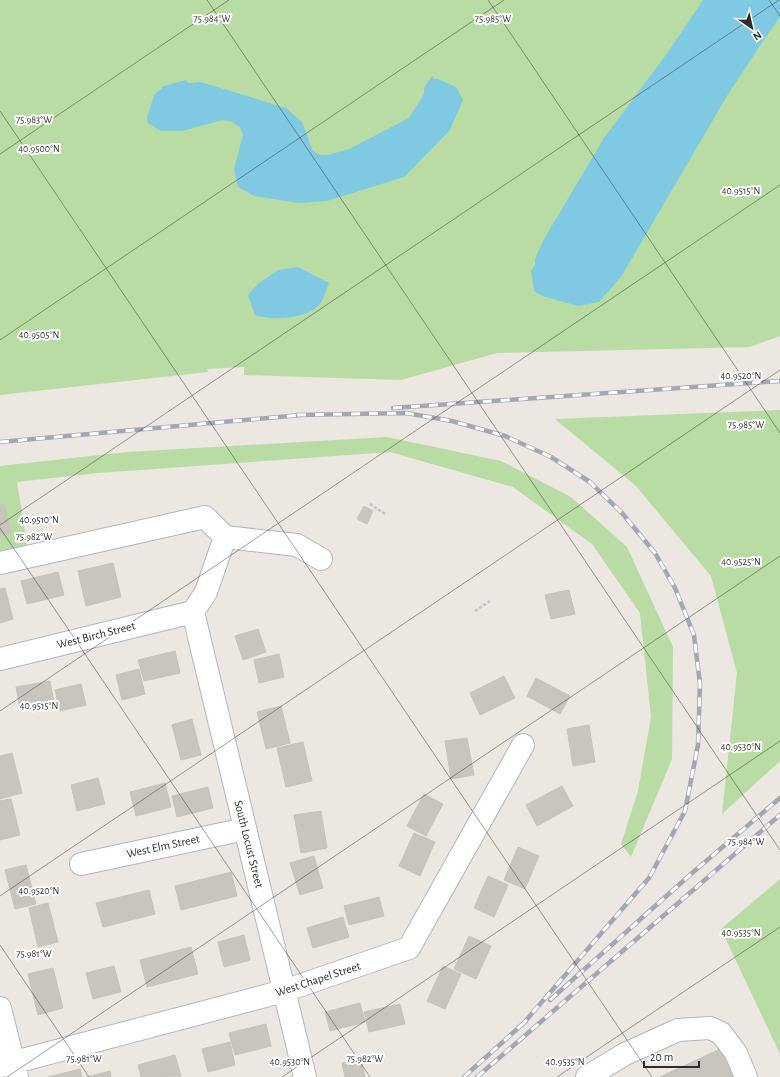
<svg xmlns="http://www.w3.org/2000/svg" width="780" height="1077" viewBox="0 0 780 1077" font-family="'Alegreya Sans',sans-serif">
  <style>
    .green { fill: #b8dca3 }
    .water { fill: #7fcae2 }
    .building { fill: #c8c5be; stroke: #c8c2ba }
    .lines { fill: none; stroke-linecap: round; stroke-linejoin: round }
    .minor-casing { stroke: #b4b6be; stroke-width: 24 }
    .path { stroke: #c4c4c4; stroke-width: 2.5; stroke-dasharray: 3 2; stroke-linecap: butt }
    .minor { stroke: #fff; stroke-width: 22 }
    .rail-casing { stroke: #a3a6b4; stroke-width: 4.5 }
    .rail { stroke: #fff; stroke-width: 3; stroke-dasharray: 9; stroke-linecap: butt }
    .ticks { fill: none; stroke: #2c2c2c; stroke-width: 1; stroke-opacity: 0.45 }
    .labels { text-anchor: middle; stroke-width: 4; stroke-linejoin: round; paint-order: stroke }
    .street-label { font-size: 12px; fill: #2c2c2c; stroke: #fff }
    .ticks-label { font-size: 10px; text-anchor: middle; fill: #2c2c2c; stroke: #fff; stroke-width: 4; stroke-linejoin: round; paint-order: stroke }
  </style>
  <rect width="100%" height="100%" fill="#ece7e0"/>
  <!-- green -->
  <path class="green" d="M0,0H780V336L750,347L497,353L401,380L244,375V367L207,369L208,372L0,395Z
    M780,410V761L722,814L737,673L711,576L636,486L555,419Z
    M387,437L501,461L571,497L627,547L673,647L672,759L631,857L621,844L638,791L651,717L640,613L592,544L513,487L390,452L98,473L17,482L28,549L0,552V466L127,452Z
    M780,879V1054L721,929Z"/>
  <!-- water -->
  <path class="water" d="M703,0H780V17L763,41L727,96L621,277L599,302L578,306L542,296L534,291L531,271L535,265V259L544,239L604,138L668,52Z
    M432,76L434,79H438L456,87L463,100L450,130L404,177L327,201L299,203L254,196L238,187L234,169L243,135L240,127L232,122L223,120L182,131H161L148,123L147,118L154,95L164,86L186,80L188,83L201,82L286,108L302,122L313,151L320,155H328L349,149L409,118L424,94V88Z
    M298,267L329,283C326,289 324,300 319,305C307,319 271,321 255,315L248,295L258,284L278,270Z"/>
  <!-- building -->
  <path class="building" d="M4,504L11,533L0,536V505Z
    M364,506L373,511L367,524L357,519Z
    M113,563L121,597L86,606L78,571Z
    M58,572L64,595L27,604L21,581Z
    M5,588L13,619L0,623V589Z
    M569,590L575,614L551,619L545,595Z
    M258,629L266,652L243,660L235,636Z
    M175,651L180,673L144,681L138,660Z
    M279,654L284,677L259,683L254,660Z
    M139,669L145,694L122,700L116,675Z
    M504,676L515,698L480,715L470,693Z
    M536,678L570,696L560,714L527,696Z
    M50,681L54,703L20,709L16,687Z
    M81,684L86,705L60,711L55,690Z
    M281,706L290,743L266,749L257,712Z
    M192,719L201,755L181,760L172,725Z
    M589,725L595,762L573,766L567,729Z
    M467,738L474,775L451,779L445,741Z
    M303,742L312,781L286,787L277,748Z
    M12,753L22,793L0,799V756Z
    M98,778L105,804L77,811L71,785Z
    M165,783L171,807L136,816L130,792Z
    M562,786L573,806L537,826L526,805Z
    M208,787L213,808L177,817L172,796Z
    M424,794L443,804L426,836L407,826Z
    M11,799L20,835L0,840V801Z
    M321,811L327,848L301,853L294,815Z
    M414,833L435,842L420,876L399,866Z
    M518,847L539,856L525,889L504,880Z
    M314,856L323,888L300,895L290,863Z
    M26,865L36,904L15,909L5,870Z
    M231,872L237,896L181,910L175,886Z
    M488,876L508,885L494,917L474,908Z
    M149,890L155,914L103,927L96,903Z
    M379,897L384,916L349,925L344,906Z
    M48,903L58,942L38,947L29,908Z
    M343,917L349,937L313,948L307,928Z
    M244,935L250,960L224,967L218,942Z
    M469,936L491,946L476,979L454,969Z
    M191,947L198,974L147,987L140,960Z
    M114,966L121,992L93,999L86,973Z
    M443,966L461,974L445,1009L427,1001Z
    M53,968L63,1008L38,1015L28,974Z
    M360,1003L365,1022L330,1031L325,1012Z
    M400,1004L405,1024L369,1032L364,1012Z
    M266,1024L271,1046L235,1055L229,1033Z
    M230,1042L235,1065L208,1072L202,1049Z
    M720,1049L733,1077H660Z
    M175,1055L181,1076L141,1077L138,1065Z
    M361,1059L365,1077H345L342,1063Z
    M80,1069L82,1077H48Z
    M110,1071L111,1077H86Z"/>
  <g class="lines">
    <defs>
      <path id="minor" d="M225,537L297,545L321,559
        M0,563L205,517L225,537L206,592L193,612
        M193,612L305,1077
        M0,659L193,612
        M81,864L245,829
        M0,1008L17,1077
        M0,1066L284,991L409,948L523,745
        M587,1077L625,1054L678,1030L710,1028L721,1033L736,1053L746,1077"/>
    </defs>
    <!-- minor casing -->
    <use href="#minor" class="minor-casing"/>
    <!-- path -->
    <path class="path" d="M370,504L385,514L386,512
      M475,611L490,601"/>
    <!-- minor -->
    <use href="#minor" class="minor"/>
    <defs>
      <path id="rail" d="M393,408L780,381
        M297,415L406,413L452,421L505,436L551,457L590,482L622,513L655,553L675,588L694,635L700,684L698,745L685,811L649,878L522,1025
        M0,442L301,415
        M550,1000L691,874L780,798
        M464,1077L526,1021
        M477,1077L780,815"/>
    </defs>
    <!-- rail casing -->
    <use href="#rail" class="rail-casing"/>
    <!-- rail -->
    <use href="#rail" class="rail"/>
  </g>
  <!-- ticks -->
  <path class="ticks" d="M207,0L780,850M488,0L780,433M769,0L780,16M0,111L652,1077M0,154L229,0M0,340L504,0M0,525L779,0M0,528L370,1077M0,711L780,185M0,896L780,370M0,945L89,1077M7,1077L780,556M282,1077L780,741M557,1077L780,927"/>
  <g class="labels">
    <!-- street labels -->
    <g class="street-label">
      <text transform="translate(96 635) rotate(-14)" y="4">West Birch Street</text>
      <text transform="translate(249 844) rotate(76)" y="4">South Locust Street</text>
      <text transform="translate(163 846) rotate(-12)" y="4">West Elm Street</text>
      <text transform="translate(318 979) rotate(-18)" y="4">West Chapel Street</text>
    </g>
  </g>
  <g class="ticks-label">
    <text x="493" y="22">75.985°W</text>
    <text x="212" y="22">75.984°W</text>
    <text x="34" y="123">75.983°W</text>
    <text x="39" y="152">40.9500°N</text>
    <text x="741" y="194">40.9515°N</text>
    <text x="39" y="338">40.9505°N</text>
    <text x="741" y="379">40.9520°N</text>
    <text x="746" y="428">75.985°W</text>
    <text x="39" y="523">40.9510°N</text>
    <text x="34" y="540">75.982°W</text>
    <text x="741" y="565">40.9525°N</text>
    <text x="39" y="709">40.9515°N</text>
    <text x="741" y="750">40.9530°N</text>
    <text x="746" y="845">75.984°W</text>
    <text x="39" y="894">40.9520°N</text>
    <text x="741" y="936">40.9535°N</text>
    <text x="34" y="957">75.981°W</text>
    <text x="84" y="1062">75.981°W</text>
    <text x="365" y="1062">75.982°W</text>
    <text x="290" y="1065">40.9530°N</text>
    <text x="565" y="1065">40.9535°N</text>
  </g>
  <!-- north arrow -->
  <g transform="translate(752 28) rotate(146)" stroke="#ffffff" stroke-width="3" paint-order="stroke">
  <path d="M0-3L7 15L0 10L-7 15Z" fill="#2c2c2c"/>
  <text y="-6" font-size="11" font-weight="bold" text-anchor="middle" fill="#2c2c2c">N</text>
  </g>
  <!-- scale -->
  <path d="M644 1061v6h55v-6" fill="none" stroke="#2c2c2c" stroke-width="2"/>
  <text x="650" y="1061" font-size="12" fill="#2c2c2c" stroke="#ffffff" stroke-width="3" paint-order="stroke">20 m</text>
</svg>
